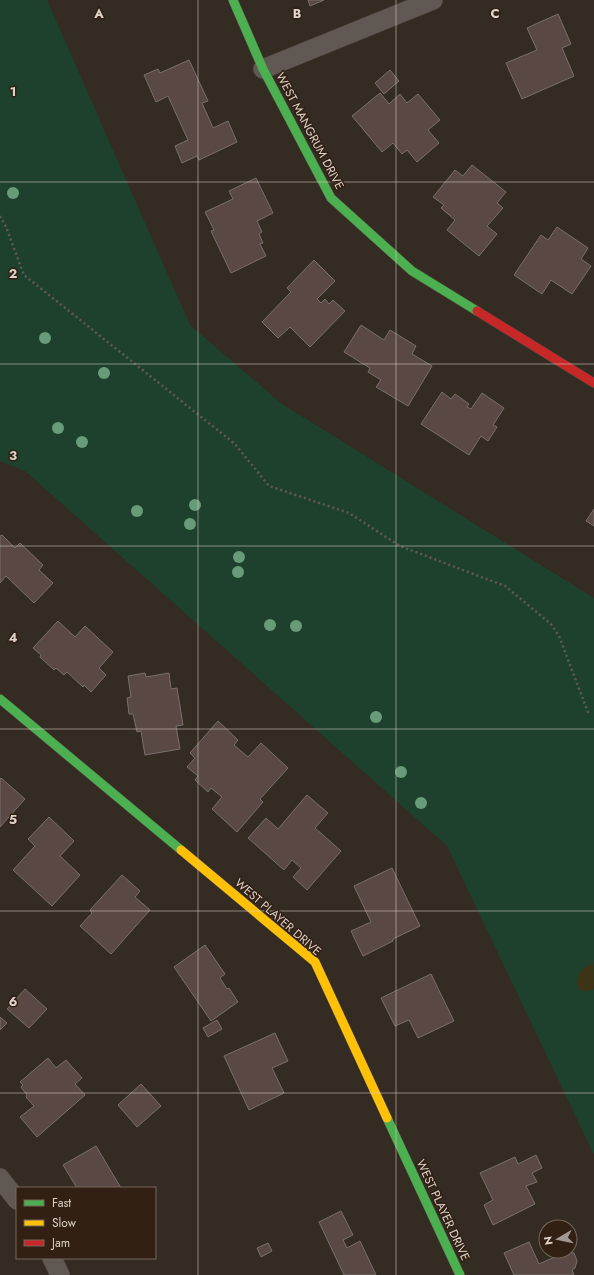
<svg xmlns="http://www.w3.org/2000/svg" width="594" height="1275" viewBox="0 0 594 1275" font-family="Jost,sans-serif">
  <style>
    .green { fill: #1e412d }
    .sand { fill: #3d3417 }
    .building { fill: #594843; stroke: #7a706c }
    .lines { fill: none; stroke-linecap: round; stroke-linejoin: round }
    .street-casing { stroke: #4e463f; stroke-width: 20 }
    .fast-casing { stroke: #4e463f; stroke-width: 10 }
    .slow-casing { stroke: #4e463f; stroke-width: 10 }
    .jam-casing { stroke: #4e463f; stroke-width: 10 }
    .path { stroke: #615a54; stroke-width: 2.5; stroke-dasharray: 2 3; stroke-linecap: butt }
    .street { stroke: #605953; stroke-width: 19 }
    .fast { stroke: #4caf50; stroke-width: 9 }
    .slow { stroke: #ffc107; stroke-width: 9 }
    .jam { stroke: #c62828; stroke-width: 9 }
    .tree { fill: #689b78 }
    .grid { fill: none; stroke: #ded2ca; stroke-width: 1; stroke-opacity: 0.55 }
    .labels { text-anchor: middle; stroke-width: 3; stroke-linejoin: round; paint-order: stroke }
    .street-label { font-size: 12px; fill: #ded2ca; stroke: #312013 }
    .grid-label { font-size: 13px; text-anchor: middle; font-weight: bold; fill: #ded2ca; stroke: #312013; stroke-width: 3; stroke-linejoin: round; paint-order: stroke }
  </style>
  <rect width="100%" height="100%" fill="#342b23"/>
  <!-- green -->
  <path class="green" d="M0,0H47L190,325L282,404L594,598V1155L447,846L25,471L0,461Z"/>
  <!-- sand -->
  <path class="sand" d="M593,963L594,989C569,999 573,968 593,963Z"/>
  <!-- building -->
  <path class="building" d="M308,0H324L310,6Z
    M558,14L571,44L562,48L574,76L522,99L506,63L537,50L527,28Z
    M189,60L208,101L202,103L213,128L228,121L237,142L199,160L197,156L182,163L175,146L188,140L168,96L156,102L144,75L158,69L160,73Z
    M390,70L399,81L384,94L375,83Z
    M380,93L389,104L400,94L407,103L418,94L440,120L428,130L439,143L417,162L407,150L402,154L393,143L382,152L352,116Z
    M472,165L506,192L497,203L503,208L487,226L497,234L479,256L447,230L455,220L441,208L444,205L433,197L455,170L463,176Z
    M256,178L273,213L257,221L262,232L259,234L263,243L260,244L266,256L231,273L211,231L214,230L205,212L233,199L229,191Z
    M557,227L588,248L581,259L591,266L572,294L551,280L542,294L514,275L541,235L548,240Z
    M314,260L335,281L317,299L321,303L325,299L329,304L333,300L345,311L310,347L290,327L278,338L262,322L291,292L287,288Z
    M361,325L384,340L390,330L416,346L412,354L432,366L408,406L376,387L381,380L368,372L370,368L344,352Z
    M442,392L451,399L455,394L469,404L467,407L471,409L482,393L504,408L493,425L497,427L488,441L481,436L469,455L421,424Z
    M594,509V526L586,521Z
    M2,535L15,548L20,543L43,565L39,570L53,583L34,603L6,576L0,583V536Z
    M58,621L75,637L85,626L113,652L99,668L106,675L91,692L84,685L83,687L67,672L64,675L56,668L54,670L40,657L41,655L33,648Z
    M145,673L146,677L169,673L171,689L177,688L183,725L176,726L180,749L145,755L141,731L137,732L133,714H129L127,698L131,697L128,676Z
    M218,721L238,740L234,745L248,757L261,743L288,768L260,799L263,802L237,832L212,809L222,797L211,788L208,792L195,780L198,776L187,767L195,758L190,753Z
    M1,778L25,799L0,827V779Z
    M307,795L328,813L315,828L341,851L307,890L293,877L301,868L292,860L284,870L248,838L266,818L278,829Z
    M49,817L74,841L60,856L80,875L52,906L13,870L35,846L28,839Z
    M392,868L420,926L393,939V941L363,956L351,931L371,922L354,886Z
    M122,875L140,891L135,897L150,910L111,954L80,926L92,913L90,910Z
    M205,945L225,974L220,978L227,989L229,988L238,1002L211,1021L174,967Z
    M431,974L454,1021L418,1038L409,1020L395,1026L381,998Z
    M25,989L47,1009L29,1028L7,1009Z
    M0,1017L7,1023L0,1030Z
    M217,1020L222,1029L208,1037L203,1028Z
    M275,1033L288,1061L272,1068L284,1093L249,1110L224,1056Z
    M48,1058L56,1068L66,1060L82,1078L75,1084L85,1095L37,1137L20,1117L34,1106L26,1097L27,1095L21,1087L23,1085L20,1082Z
    M141,1084L161,1106L137,1127L118,1105Z
    M96,1146L121,1188H77L63,1165Z
    M536,1155L542,1168L532,1173L537,1182L526,1186L535,1204L493,1225L484,1205L493,1200L480,1173L515,1157L518,1164Z
    M341,1211L353,1235L343,1240L347,1248L360,1241L376,1275H344L319,1222Z
    M529,1242L539,1264L566,1252L574,1253L577,1261L575,1268L572,1270L574,1275H514L504,1253Z
    M268,1243L272,1251L261,1257L257,1248Z"/>
  <g class="lines">
    <defs>
      <path id="street" d="M263,69L433,0
        M0,1178L17,1200
        M52,1258L60,1275"/>
      <path id="fast" d="M233,0L263,69L331,198L412,271L477,311
        M0,699L181,850
        M387,1118L460,1275"/>
      <path id="slow" d="M181,850L315,962L387,1118"/>
      <path id="jam" d="M477,311L594,383"/>
    </defs>
    <!-- street casing -->
    <use href="#street" class="street-casing"/>
    <!-- fast casing -->
    <use href="#fast" class="fast-casing"/>
    <!-- slow casing -->
    <use href="#slow" class="slow-casing"/>
    <!-- jam casing -->
    <use href="#jam" class="jam-casing"/>
    <!-- path -->
    <path class="path" d="M0,216L6,227L24,275L235,444L269,486L349,513L400,546L505,586L551,624L559,636L589,715"/>
    <!-- street -->
    <use href="#street" class="street"/>
    <!-- fast -->
    <use href="#fast" class="fast"/>
    <!-- slow -->
    <use href="#slow" class="slow"/>
    <!-- jam -->
    <use href="#jam" class="jam"/>
  </g>
  <!-- trees -->
  <g class="tree">
    <circle cx="13" cy="193" r="6"/>
    <circle cx="45" cy="338" r="6"/>
    <circle cx="104" cy="373" r="6"/>
    <circle cx="58" cy="428" r="6"/>
    <circle cx="82" cy="442" r="6"/>
    <circle cx="195" cy="505" r="6"/>
    <circle cx="137" cy="511" r="6"/>
    <circle cx="190" cy="524" r="6"/>
    <circle cx="239" cy="557" r="6"/>
    <circle cx="238" cy="572" r="6"/>
    <circle cx="270" cy="625" r="6"/>
    <circle cx="296" cy="626" r="6"/>
    <circle cx="376" cy="717" r="6"/>
    <circle cx="401" cy="772" r="6"/>
    <circle cx="421" cy="803" r="6"/>
  </g>
  <!-- grid -->
  <path class="grid" d="M198,0V1275M396,0V1275M0,182H594M0,364H594M0,546H594M0,729H594M0,911H594M0,1093H594"/>
  <g class="labels">
    <!-- street labels -->
    <g class="street-label">
      <text transform="translate(310 131) rotate(62)" y="4">WEST MANGRUM DRIVE</text>
      <text transform="translate(278 917) rotate(41)" y="4">WEST PLAYER DRIVE</text>
      <text transform="translate(443 1210) rotate(65)" y="4">WEST PLAYER DRIVE</text>
    </g>
  </g>
  <g class="grid-label">
    <text x="99" y="18">A</text>
    <text x="297" y="18">B</text>
    <text x="495" y="18">C</text>
    <text x="13" y="96">1</text>
    <text x="13" y="278">2</text>
    <text x="13" y="460">3</text>
    <text x="13" y="642">4</text>
    <text x="13" y="824">5</text>
    <text x="13" y="1006">6</text>
  </g>
  <!-- legend -->
  <rect x="16" y="1187" width="140" height="72" fill="#312013" stroke="#76675c"/>
  <rect x="24" y="1200" width="20" height="6" fill="#4caf50" stroke="#76675c"/>
  <text x="52" y="1207" font-size="12" fill="#ded2ca">Fast</text>
  <rect x="24" y="1220" width="20" height="6" fill="#ffc107" stroke="#76675c"/>
  <text x="52" y="1227" font-size="12" fill="#ded2ca">Slow</text>
  <rect x="24" y="1240" width="20" height="6" fill="#c62828" stroke="#76675c"/>
  <text x="52" y="1247" font-size="12" fill="#ded2ca">Jam</text>
  <!-- north arrow -->
  <g transform="translate(558 1239) rotate(261)"><circle r="19" fill="#312013" stroke="#76675c"/>
  <path d="M0-3L7 15L0 10L-7 15Z" fill="#a29890"/>
  <text y="-6" font-size="11" font-weight="bold" text-anchor="middle" fill="#ded2ca">N</text>
  </g>
</svg>
